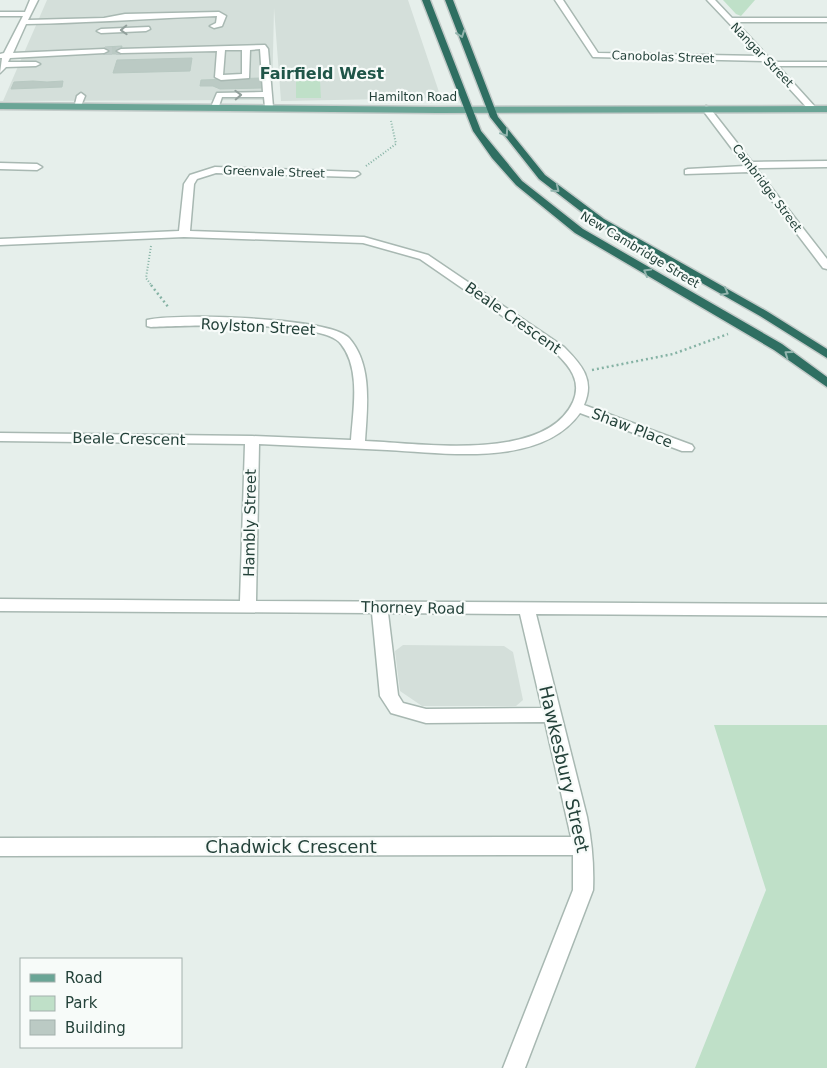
<svg xmlns="http://www.w3.org/2000/svg" width="827" height="1068" viewBox="0 0 827 1068" font-family="'DejaVu Sans',sans-serif">
  <style>
    .built { fill: #d4dfda }
    .green { fill: #bfe0c8 }
    .building { fill: #bbcac4; stroke: #b8c9c2 }
    .lines { fill: none; stroke-linecap: round; stroke-linejoin: round }
    .minor-tunnel { stroke: #bfccc8; stroke-width: 8; stroke-dasharray: 8 4; stroke-linecap: butt }
    .minor-casing { stroke: #a8b8b2; stroke-width: 3 }
    .major-casing { stroke: #c2cac8; stroke-width: 3 }
    .highway-casing { stroke: #c2cac8; stroke-width: 3 }
    .path-far1 { stroke: #86b3a5; stroke-width: 2; stroke-dasharray: 1 2; stroke-linecap: butt }
    .path { stroke: #86b3a5; stroke-width: 2.5; stroke-dasharray: 2 3; stroke-linecap: butt }
    .minor { fill: #fff; fill-rule: evenodd }
    .major { fill: #6aa596; fill-rule: evenodd }
    .highway { fill: #2f6f62; fill-rule: evenodd }
    .oneway { stroke: #92a09c }
    .oneway2 { stroke: #93b5ae }
    .labels { text-anchor: middle; stroke-width: 4.5; stroke-linejoin: round; paint-order: stroke }
    .far-street-label { font-size: 12px; fill: #24423a; stroke: #f7fbf9 }
    .street-label { font-size: 15px; fill: #24423a; stroke: #f7fbf9 }
    .far-district-label { font-size: 16px; font-weight: bold; fill: #1f5548; stroke: #f7fbf9 }
    .near-street-label { font-size: 18px; fill: #24423a; stroke: #f7fbf9 }
  </style>
  <rect width="100%" height="100%" fill="#e6efeb"/>
  <!-- built -->
  <path class="built" d="M47,0H408L441,98L281,101L274,8L272,100L3,101Z
    M403,645L504,646L513,652L523,700L516,706H422L400,691L395,651Z"/>
  <!-- green -->
  <path class="green" d="M723,0H755L741,16L736,14Z
    M320,80L321,98H296V81Z
    M714,725H827V1068H695L766,890Z"/>
  <!-- building -->
  <path class="building" d="M122,46L120,54H103L105,47Z
    M192,58L190,71L113,73L117,60Z
    M261,78L262,88L220,89L213,86H200L201,80Z
    M33,81L47,82L63,81L62,87L11,89L14,82Z"/>
  <g class="lines">
    <!-- minor-tunnel -->
    <path class="minor-tunnel" d="M104,51H121"/>
    <defs>
      <path id="minor" d="M30,0H38L28,20L104,18L125,14L219,12L226,16L222,26L214,28L210,26L216,23L217,16C153,18 90,23 26,24L13,53L104,49L108,51L104,53L10,58L8,62H36L40,64L36,66L6,67L0,73L2,58H0V54L4,53L23,16H0V12H25Z
        M555,0H563L598,53L760,56L707,0H715L732,18H827V22H736L773,62H827V66H778L817,109L810,111L764,61L593,57Z
        M149,27L150,29L146,31L101,33L97,31L101,29Z
        M265,45L268,49L273,107L269,110L265,107L264,97H222L218,109L211,107L217,93L263,92L260,49L250,50L249,78L221,80L215,77L217,51L121,53L117,51L121,49ZM225,50H242V74L223,75Z
        M81,93L85,96L81,106L74,108L77,96Z
        M706,106L709,107L752,162L827,161V167L756,168L827,259V269L823,268L750,172L685,174V170L688,169L745,166L702,109Z
        M0,163L37,164L42,167L37,170L0,169Z
        M215,167L358,172L360,174L355,177L216,173L197,179L194,184L190,231L364,237L428,255L564,347C582,365 595,380 584,405L692,445L694,448L692,451H682L580,413C541,468 446,453 387,450C345,448 302,446 259,444L256,601L827,604V616L536,614L587,817C592,842 594,865 593,890L525,1068H503L573,890V855L0,856V838L571,837L545,722L426,723L391,713L380,696L372,613L0,611V599L240,601L245,444L0,441V433L252,436L351,440C353,410 361,369 341,344C323,319 184,326 151,327L147,326V320C175,313 331,317 349,338C373,365 367,408 365,441C419,443 545,463 573,402C582,381 570,367 556,353L420,259L363,243L184,237L0,245V239L179,231L184,184L190,175ZM388,613L520,614L542,708L426,709L403,703L398,695Z"/>
      <path id="major" d="M0,103L438,107L827,106V112L438,113L0,109Z"/>
      <path id="highway" d="M422,0H430L481,131L522,181L583,229L782,344L827,377V387L774,350L575,233L516,185L492,158L473,131Z
        M445,0H453L498,117L545,175L604,219L768,312L827,349V358L760,316L596,223L539,179L490,117Z"/>
    </defs>
    <!-- minor casing -->
    <use href="#minor" class="minor-casing"/>
    <!-- major casing -->
    <use href="#major" class="major-casing"/>
    <!-- highway casing -->
    <use href="#highway" class="highway-casing"/>
    <!-- path-far1 -->
    <path class="path-far1" d="M366,166L396,144L391,121
      M151,246L146,278L152,286"/>
    <!-- path -->
    <path class="path" d="M151,285L169,308
      M592,370L673,354L728,334"/>
    <!-- minor -->
    <use href="#minor" class="minor"/>
    <!-- major -->
    <use href="#major" class="major"/>
    <!-- highway -->
    <use href="#highway" class="highway"/>
  </g>
  <!-- one-way arrows -->
  <defs><path id="oneway-chevron" d="M-2-3.5L2.5 0L-2 3.5" fill="none" stroke-width="1.6" stroke-linecap="round" stroke-linejoin="round" transform="scale(1.25)"/></defs>
  <g class="oneway">
    <use href="#oneway-chevron" transform="translate(124 30) rotate(178)"/>
    <use href="#oneway-chevron" transform="translate(238 95) rotate(-2)"/>
  </g>
  <g class="oneway2">
    <use href="#oneway-chevron" transform="translate(461 34) rotate(70)"/>
    <use href="#oneway-chevron" transform="translate(505 133) rotate(56)"/>
    <use href="#oneway-chevron" transform="translate(556 189) rotate(39)"/>
    <use href="#oneway-chevron" transform="translate(647 272) rotate(-150)"/>
    <use href="#oneway-chevron" transform="translate(725 292) rotate(29)"/>
    <use href="#oneway-chevron" transform="translate(788 354) rotate(-144)"/>
  </g>
  <g class="labels">
    <!-- far-street labels -->
    <g class="far-street-label">
      <text transform="translate(762 55) rotate(46)" y="4">Nangar Street</text>
      <text transform="translate(663 57) rotate(2)" y="4">Canobolas Street</text>
      <text x="413" y="101">Hamilton Road</text>
      <text transform="translate(274 172) rotate(2)" y="4">Greenvale Street</text>
      <text transform="translate(767 188) rotate(53)" y="4">Cambridge Street</text>
      <text transform="translate(640 250) rotate(31)" y="4">New Cambridge Street</text>
    </g>
    <!-- street labels -->
    <g class="street-label">
      <text transform="translate(513 318) rotate(35)" y="5">Beale Crescent</text>
      <text transform="translate(258 327) rotate(3)" y="5">Roylston Street</text>
      <text transform="translate(632 428) rotate(21)" y="5">Shaw Place</text>
      <text transform="translate(129 439) rotate(1)" y="5">Beale Crescent</text>
      <text transform="translate(250 523) rotate(-89)" y="5">Hambly Street</text>
      <text transform="translate(413 608) rotate(1)" y="5">Thorney Road</text>
    </g>
    <!-- far-district labels -->
    <g class="far-district-label">
      <text x="322" y="79">Fairfield West</text>
    </g>
    <!-- near-street labels -->
    <g class="near-street-label">
      <text transform="translate(564 769) rotate(77)" y="6">Hawkesbury Street</text>
      <text x="291" y="853">Chadwick Crescent</text>
    </g>
  </g>
  <!-- legend -->
  <rect x="20" y="958" width="162" height="90" fill="#f7fbf9" stroke="#a3b1ad"/>
  <rect x="30" y="974" width="25" height="8" fill="#6aa596" stroke="#a3b1ad"/>
  <text x="65" y="983" font-size="15" fill="#24423a">Road</text>
  <rect x="30" y="996" width="25" height="15" fill="#bfe0c8" stroke="#a3b1ad"/>
  <text x="65" y="1008" font-size="15" fill="#24423a">Park</text>
  <rect x="30" y="1020" width="25" height="15" fill="#bbcac4" stroke="#a3b1ad"/>
  <text x="65" y="1033" font-size="15" fill="#24423a">Building</text>
</svg>
